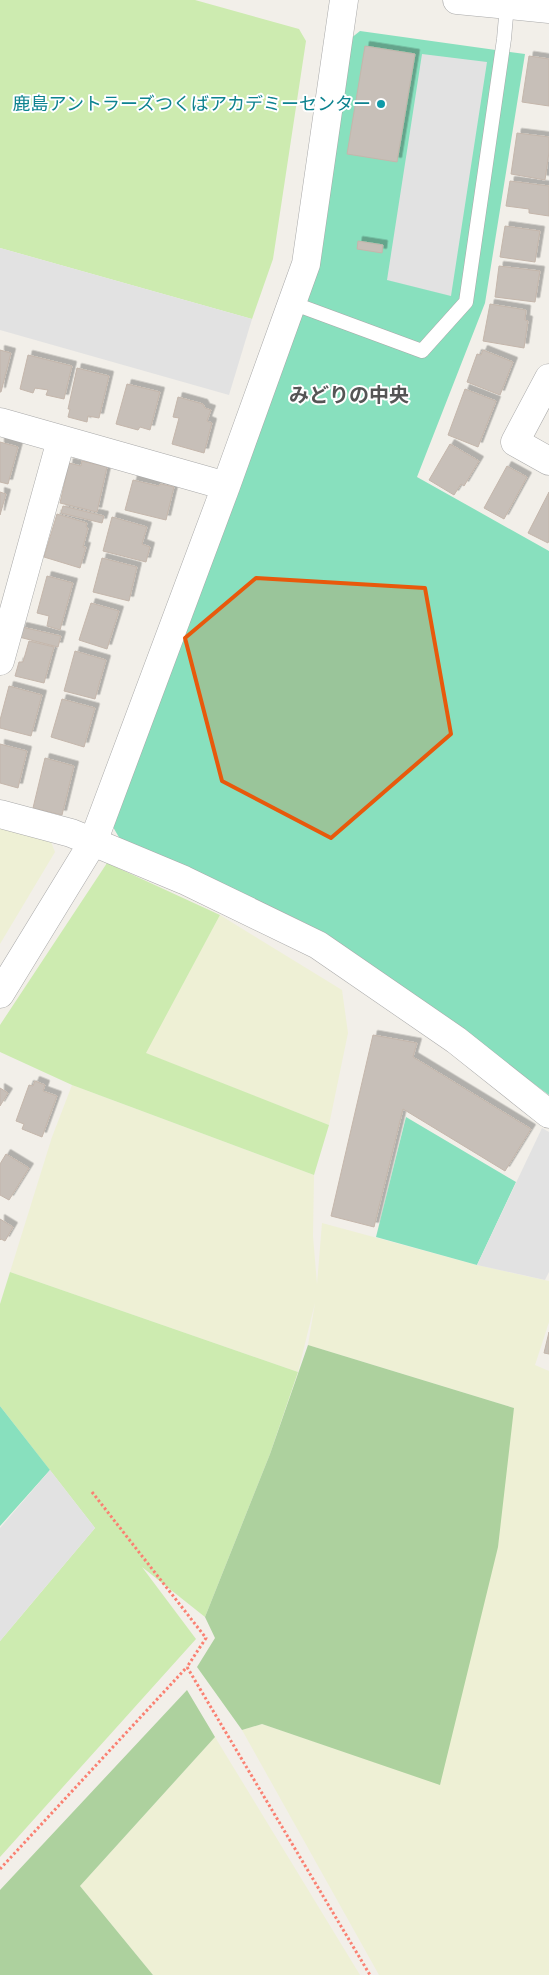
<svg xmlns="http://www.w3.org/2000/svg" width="549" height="1975" viewBox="0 0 549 1975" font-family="'DM Sans','Noto Sans JP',sans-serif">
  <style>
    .farmland { fill: #eef0d5 }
    .grass { fill: #cdebb0 }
    .forest { fill: #add19e }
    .pitch { fill: #88e0be }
    .parking { fill: #e2e2e2 }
    .building { fill: #c7bfb8; stroke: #c4b6ab; filter: url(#shadow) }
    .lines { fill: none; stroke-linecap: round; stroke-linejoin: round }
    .service-casing { stroke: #a9a9a9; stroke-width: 15 }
    .minor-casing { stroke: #a9a9a9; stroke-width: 29 }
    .tertiary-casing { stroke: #a9a9a9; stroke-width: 29 }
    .path { stroke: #fa8072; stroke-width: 3; stroke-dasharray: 2.5 2.5; stroke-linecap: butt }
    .service { stroke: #fff; stroke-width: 14 }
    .minor { stroke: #fff; stroke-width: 28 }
    .tertiary { stroke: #fff; stroke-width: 28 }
    .marked { fill: #e8590c; fill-opacity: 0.2; stroke: #e8590c; stroke-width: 4; stroke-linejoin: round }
    .culture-dot { fill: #0f9aa8; stroke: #fff; stroke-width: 2 }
    .labels { text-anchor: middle; stroke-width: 4; stroke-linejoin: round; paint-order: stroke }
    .culture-label { font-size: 18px; fill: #0d838f; stroke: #fff; text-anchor: end }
    .quarter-label { font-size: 20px; font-weight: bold; fill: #555; stroke: #fff }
  </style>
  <defs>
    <filter id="shadow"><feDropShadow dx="4.5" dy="-4.5" stdDeviation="0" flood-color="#0004"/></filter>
  </defs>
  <rect width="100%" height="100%" fill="#f2efe9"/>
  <!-- farmland -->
  <path class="farmland" d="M0,828L51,842L55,852L0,944Z
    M220,915L342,990L348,1033L329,1125L145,1053Z
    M72,1085L314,1175L313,1236L317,1284L322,1223L477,1265L549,1281V1322L535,1365L549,1371V1975H379L242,1730L262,1724L440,1784L514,1408L308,1345L315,1303L298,1372L10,1272L52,1137Z
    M215,1737L360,1975H153L80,1886Z"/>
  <!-- grass -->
  <path class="grass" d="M0,0H195L299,29L306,41L273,259L252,319L0,248Z
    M107,863L220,915L146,1053L329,1125L314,1175L72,1085L0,1052V1025Z
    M10,1272L298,1372L270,1454L205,1617L142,1567L196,1639L0,1857V1641L95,1528L0,1406V1304Z"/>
  <!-- forest -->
  <path class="forest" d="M308,1345L514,1408L498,1547L440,1785L262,1724L242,1730L197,1667L215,1638L205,1617L270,1454Z
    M187,1690L215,1737L80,1886L153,1975H0V1890Z"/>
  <!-- pitch -->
  <path class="pitch" d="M360,31L525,54L485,303L417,477L549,551V1095L464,1032L305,923L240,892L120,839L113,827L314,276L350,39Z
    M406,1117L516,1182L477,1265L376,1237Z
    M0,1406L50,1470L0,1526Z"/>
  <!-- parking -->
  <path class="parking" d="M422,54L487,62L451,296L387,280Z
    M0,248L252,319L229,395L0,330Z
    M542,1128L549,1132V1272L545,1280L477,1265Z
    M50,1470L95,1528L0,1641V1528Z"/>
  <!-- building -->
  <path class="building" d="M365,46L415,54L397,162L347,154Z
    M529,56L549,59V106L522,102Z
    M517,133L549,137V152L545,180L511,174Z
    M510,181L549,186V216L529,213V209L506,206Z
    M505,226L540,231L535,262L500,257Z
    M358,241L383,245L382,253L357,249Z
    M499,266L540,271L535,302L495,297Z
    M490,304L526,310L525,320L528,321L524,348L483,341Z
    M0,350L11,353L1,392H0Z
    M483,350L513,362L500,395L467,382L477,354L481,355Z
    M28,355L72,366L64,399L46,395L48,390L35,388L33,393L20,389Z
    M77,368L109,376L99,418L88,416L87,422L68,417L70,409H68Z
    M127,384L160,392L150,430L140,427L138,430L116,424Z
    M465,389L496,401L478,447L448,435Z
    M178,397L203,404L205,408L211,410L207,421L212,423L204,453L172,444L179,418L173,417Z
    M0,442L18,447L8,484L0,482Z
    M450,444L479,461L464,486L461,484L454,495L429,480Z
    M82,461L107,467L97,512L60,503L69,463L81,466Z
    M507,466L527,477L504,519L484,508Z
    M133,480L158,486L161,484L174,487L166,520L125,510Z
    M0,492L6,494L0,515Z
    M549,492V540L548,543L528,533Z
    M63,506L104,516L102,523L61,513Z
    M57,514L87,523L86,527L88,528L83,547H86L80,568L44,557Z
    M112,517L147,527L142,544L150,547L146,562L103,551Z
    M102,558L137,567L129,601L93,592Z
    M47,576L73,583L60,630L47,626L49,616L37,613Z
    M91,603L119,611L107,649L79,640Z
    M22,627L61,636L58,647L19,637Z
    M29,641L54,647L44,683L15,676L19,662H23Z
    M75,651L106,660L95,699L64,691Z
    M9,686L42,695L31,736L0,728V720Z
    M62,699L95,708L84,747L51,737Z
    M0,744L27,751L18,788L0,783Z
    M45,758L74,766L62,815L33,808Z
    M373,1035L417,1043L413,1057L531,1129L505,1171L403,1109L374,1227L331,1216Z
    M35,1081L45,1085L43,1091L57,1096L42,1137L22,1129L24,1124L16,1121L29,1085L33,1086Z
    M0,1088L8,1093L0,1106Z
    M6,1154L29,1168L9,1200L0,1195V1164Z
    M0,1219L13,1227L5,1241L1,1239L0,1240Z
    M549,1332V1354L544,1353Z"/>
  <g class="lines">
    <defs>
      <path id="service" d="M292,303L422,351L466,302L504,39L507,5"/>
      <path id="minor" d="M549,378L515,442L549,461
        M0,422L226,486
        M0,661L61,440
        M0,814L71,833L93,842L184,880L318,945L456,1040L549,1114
        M0,994L93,842L226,486L306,264L344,0"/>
      <path id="tertiary" d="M457,0L549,9"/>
    </defs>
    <!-- service casing -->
    <use href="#service" class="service-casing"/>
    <!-- minor casing -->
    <use href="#minor" class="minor-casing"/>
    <!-- tertiary casing -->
    <use href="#tertiary" class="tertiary-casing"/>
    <!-- path -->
    <path class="path" d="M92,1492L206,1638L187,1667L370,1975
      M0,1869L187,1667"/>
    <!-- service -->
    <use href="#service" class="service"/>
    <!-- minor -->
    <use href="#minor" class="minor"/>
    <!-- tertiary -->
    <use href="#tertiary" class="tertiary"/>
  </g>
  <!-- marked area -->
  <path class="marked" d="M256,578L425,588L451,734L331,838L222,781L185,638Z"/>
  <!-- markers -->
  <circle class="culture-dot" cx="381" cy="104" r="5"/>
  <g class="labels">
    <!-- culture labels -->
    <g class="culture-label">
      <text x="371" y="110">鹿島アントラーズつくばアカデミーセンター</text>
    </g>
    <!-- quarter labels -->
    <g class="quarter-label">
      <text x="349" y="402">みどりの中央</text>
    </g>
  </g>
</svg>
